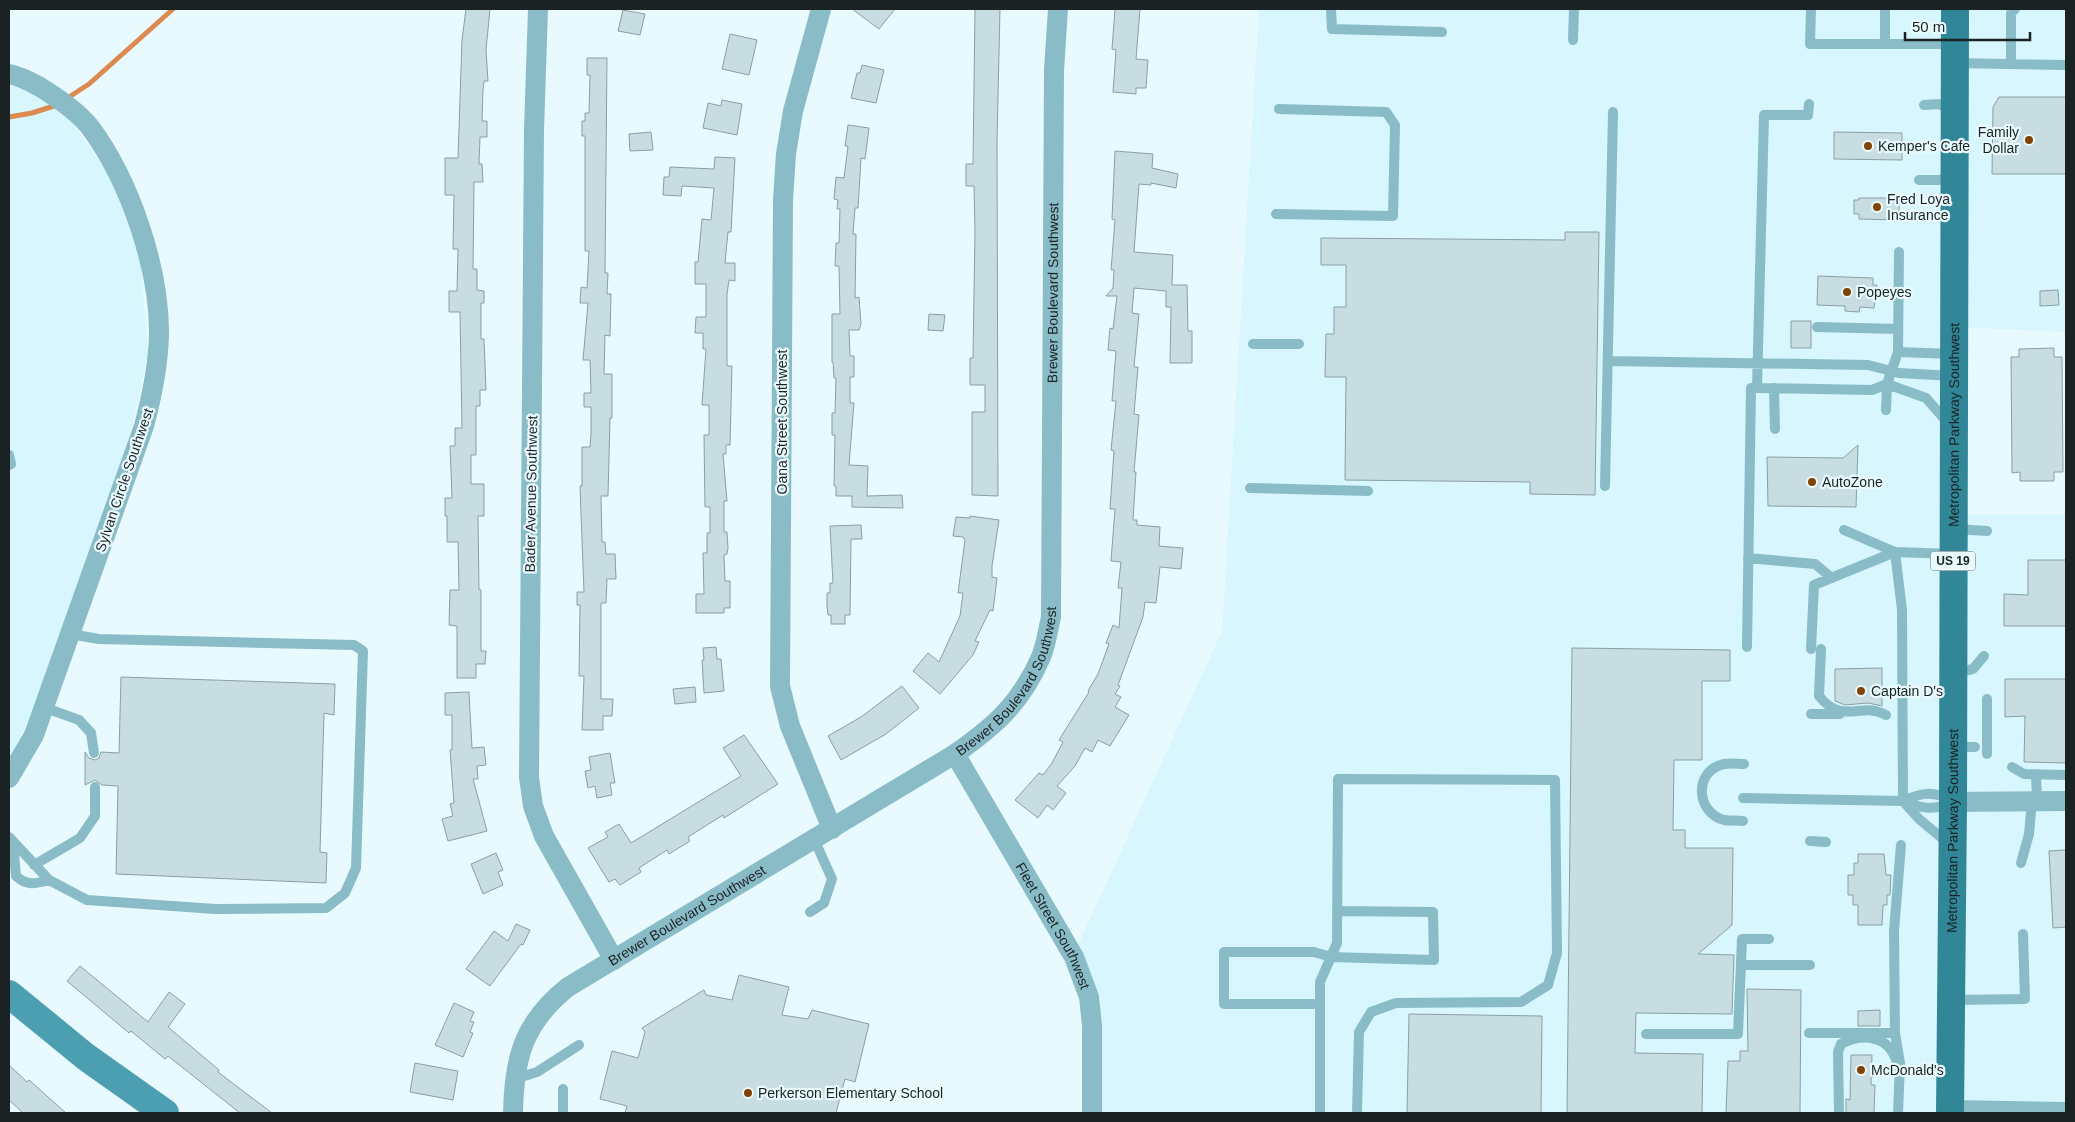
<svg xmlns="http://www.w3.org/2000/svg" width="2075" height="1122" viewBox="0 0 2075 1122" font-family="Arial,sans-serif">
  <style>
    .built { fill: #d7f6fd }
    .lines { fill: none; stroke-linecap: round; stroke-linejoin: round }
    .stream { stroke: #db8b4f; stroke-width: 5 }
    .building { fill: #c7dde2; stroke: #8a9fa4 }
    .lane { stroke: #8abcc8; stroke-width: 10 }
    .street { stroke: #8abcc8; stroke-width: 20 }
    .secondary { stroke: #4c9fb1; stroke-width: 28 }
    .primary { stroke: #318698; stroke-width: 28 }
    .poi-dot { fill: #814303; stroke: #e9fafe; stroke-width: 2 }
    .labels { text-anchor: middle; stroke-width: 4.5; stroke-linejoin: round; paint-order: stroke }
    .shield { fill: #e9fafe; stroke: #586365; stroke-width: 1 }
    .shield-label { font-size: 12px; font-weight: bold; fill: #1a2224 }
    .poi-label { font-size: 14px; fill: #1a2224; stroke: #e9fafe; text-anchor: start }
    .street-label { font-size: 14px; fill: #1a2224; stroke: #e9fafe }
  </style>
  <rect width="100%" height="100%" fill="#e9fafe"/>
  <!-- built -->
  <path class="built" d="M1259,9H2066V332L1955,327L1945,514H2066V1113H1092V1061L1072,958L1222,631Z
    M9,83H44L137,214L148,354L100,569L9,761Z"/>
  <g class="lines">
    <!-- stream -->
    <path class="stream" d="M66,99L89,84L173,9
      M9,117L32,113L57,105"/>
  </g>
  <!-- building -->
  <path class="building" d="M466,9H490L486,50L488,81H484L483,90L482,121H487V137H480L479,164H482L483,182H474L473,269H477V290L484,291V303H481V339H484L486,390H480V406H476V455H471V484H484V516H478L479,590H481V651H486L485,664H476V678H457V626L449,625L450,590H459L458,542H447V516H445V498H452L450,446H455V428H462L460,312H449V291H457L458,249H453L454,195H445V158H458L462,40Z
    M852,9H895L879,29Z
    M975,9H1000L997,141L998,496L972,495V412H985V385H970V358H973L975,231L974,186H966V164H973Z
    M1115,9H1140L1136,59L1148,60L1146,88H1136V94L1113,92L1116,50L1112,49Z
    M623,10L645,14L640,35L618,31Z
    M730,34L757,40L749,75L722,69Z
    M587,58H607L605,273H608L607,294H611L610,336L605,335L604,374H612V418H610L608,496H601L602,542H605L606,554H615L616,579H607L606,603H601V699H613L612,716H603V730H582L584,676H579L580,605H577V592H584L580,486H582V447H590L591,433V407H584V393H591L590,360H583L588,303H580L581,287L587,288L589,251H585V136H582V121H585V113H589L590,75H587Z
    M862,65L884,70L876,103L851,98L857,73H860Z
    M1999,97H2066V174H1992L1993,107Z
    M722,100L742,104L737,135L703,128L708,103L721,106Z
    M848,125L869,128L865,159L861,158L858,208H855L853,234H856L855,298L859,297L861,324L859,330H849L850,356H854V377H850V403H854L849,465L868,466L867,496L902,495L903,508L852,507V496H836V487L834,486L835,435H832V413H835L836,378H834L833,362H832V314H840L839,266H835L836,243H839L840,209H837L838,200L834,199L836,177L844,178L848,146H845Z
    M651,132L653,150L630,151L629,134Z
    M1834,132L1902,133V160L1834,159Z
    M1115,151L1153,154L1152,168L1178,174L1176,188L1151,183V185L1139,184L1134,252L1173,255L1172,285H1187L1188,331H1192V363H1170L1171,307H1166V291L1134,288L1132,313L1139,314L1134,367H1138L1134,414L1139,415L1134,472H1136L1133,520H1137V525L1160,527L1159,546L1183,548L1181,569L1160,567L1156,603L1145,602L1143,617L1118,685L1120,686L1115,694L1121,697L1115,707L1129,715L1110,746L1098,740L1092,752L1085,748L1075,766L1057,786L1066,793L1053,810L1047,805L1038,818L1015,800L1039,773L1043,775L1052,763L1063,742L1059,740L1089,692L1088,691L1098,674L1109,644L1106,643L1113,625L1119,628L1122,588H1118L1121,562L1111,561L1115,509H1110L1114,451L1111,450L1116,401H1112L1116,351L1108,350L1110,328L1113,329L1117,296H1106L1113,288L1114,270H1111L1115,220L1112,219Z
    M715,157L735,158L731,232H728L725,263H735V281L729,280L727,294V366H732L730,445H726V454H723L727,501H724V532H727L728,548L727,554L724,555L725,581H730V608H724V613H696V594H704L703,553H707V533H710V507H705L704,435H709V405H702L706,349H703V333H695L696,317H706V284H695V262H698L702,219L711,220L714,188L682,186L681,196L663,195L664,177H669L670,167L714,169Z
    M1859,198H1899V220L1859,219V214H1854V200H1859Z
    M1565,232H1599L1595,495L1530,494V482L1345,480L1346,377H1325L1326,334H1334V307H1346V265H1321V238L1565,240Z
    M1818,276L1873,278V285H1877L1874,308L1860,307L1859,312L1845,311V306L1817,305Z
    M2058,290L2059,305L2040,306V291Z
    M929,314L945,315L943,331L928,330Z
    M1791,321H1811V348H1791Z
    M2054,348V357H2062L2063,472H2054V481H2020V472L2012,473L2011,357H2019V349Z
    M1858,445L1856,507L1768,506L1767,457L1843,458Z
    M970,516L999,520L992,566V577L997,578L993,611L990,610L975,641L979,642L973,655L940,694L913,671L928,653L939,662L960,616L963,593H958L965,540L963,537L953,536L956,517L970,518Z
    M861,525L862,539H851L850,615H845V624H831V615H828L827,607V593H830V583H833L830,526Z
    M2028,560H2066V626H2004V594L2028,595Z
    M716,647L717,659H721L724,691L704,693L702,660H704L703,648Z
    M1572,648L1730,650V681H1702V760H1674L1673,830H1685V848H1733L1732,925L1698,954L1734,955L1732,1014L1636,1013L1635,1053L1703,1054L1702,1113H1567Z
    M1882,668V706L1868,703L1845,705L1835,701V669Z
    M121,677L335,684L334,715L324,713L320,852L327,853L326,883L116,874L118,786L102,785L95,780L85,785V752L89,758L95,760L99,758L101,752L119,753Z
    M2005,679H2066V763L2024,762L2025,716L2005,717Z
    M902,686L919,708L886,734L841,760L828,736L861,717Z
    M695,687L696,702L675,704L673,689Z
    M469,692L472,748L484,747L486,765L477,766L478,779H473L487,831L448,841L442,819L453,816L450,804L454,803L450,750H452V715H445V693Z
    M744,735L778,784L724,818L723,815L688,837L690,841L669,854L667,850L639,868L641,872L620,885L615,879L609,882L588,848L608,837L605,832L619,824L631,843L741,776L723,748Z
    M610,753L615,783H610L612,795L597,798L595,786L588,788L585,771L591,770L589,757Z
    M2066,850V927L2053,928L2049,851Z
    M496,853L503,870L498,872L503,885L483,894L471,864Z
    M1858,854H1884L1886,875H1891L1890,895H1887V905H1883L1882,925H1858V905H1853V895H1848V875H1854V863H1858Z
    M516,924L530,930L523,945L521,944L490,986L466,969L494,931L508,941Z
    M80,966L148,1022L169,992L185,1004L168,1027L219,1070L218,1072L272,1113H240L168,1056L165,1059L131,1031L129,1033L67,981Z
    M739,975L789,987L782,1015L808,1019L812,1010L869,1024L855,1082L845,1079L836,1113H625L627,1106L600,1099L612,1051L638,1058L645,1032L642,1028L704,990L706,995L732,1000Z
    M1747,989L1801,990L1800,1113H1726L1728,1061H1740V1051H1748Z
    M454,1003L474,1012L470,1021L474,1022L470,1032L473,1033L463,1057L435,1045Z
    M1880,1010V1026H1858V1011Z
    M1409,1014L1542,1016L1541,1113H1407Z
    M1851,1055H1872L1871,1085H1875L1874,1113H1846V1099L1850,1100Z
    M415,1063L458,1071L453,1100L410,1092Z
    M9,1065L27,1082L29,1080L66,1113H23L9,1100Z"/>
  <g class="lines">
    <!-- lane -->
    <path class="lane" d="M1331,9L1332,29L1442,32
      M1811,9L1810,44H1953
      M1573,40L1574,9
      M1885,44V9
      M1956,63L2066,65
      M2011,64V13L2015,9
      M1809,104L1808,115H1764L1757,388L1872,390L1887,384L1898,352L1899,252
      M1924,105L1939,104L1954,110
      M1919,180H1939L1953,176
      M1276,214L1393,216L1395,125L1386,112L1279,109
      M1817,327L1898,329
      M1253,344H1299
      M1898,352L1953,354
      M1608,361L1868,365L1899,373L1953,376
      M1774,388L1775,429
      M1886,410L1887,384L1926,398L1948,423
      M9,455L11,464L9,465
      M1605,486L1613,112
      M1250,488L1368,491
      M1955,529L1987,531
      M1844,530L1895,552L1902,610L1903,801L1919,819L1949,844
      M1748,558L1815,564L1832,578
      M1747,647L1751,388H1757
      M1811,649L1814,585L1895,552L1953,554
      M1821,649L1819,696C1843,726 1861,701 1886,715
      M1954,673L1973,669L1984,656
      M43,707L79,720L91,733L94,753
      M1811,714H1840
      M1953,747H1975
      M1987,754V699
      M2012,767L2024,774L2066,775
      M2036,775L2037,801
      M1743,798L1903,801C1919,808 1934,811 1950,803
      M1903,801C1920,793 1934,790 1951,801
      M1743,821C1737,820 1729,821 1724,820C1695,812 1694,770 1724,764C1730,763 1738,764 1744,764
      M9,837L49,880L87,900L215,909L326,908L345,893L356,868L363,651L354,645L99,639L70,634
      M1810,841L1826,842
      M13,842L16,876C27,886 35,884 49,880
      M2021,863L2029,834L2032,801
      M34,865L80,838L95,816V787
      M810,912L824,903L832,879L814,839
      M1741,965H1810
      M1952,1000L2025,999L2023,934
      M1320,1004H1224V952H1314L1331,957L1434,960L1433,912L1337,911
      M1809,1033H1895
      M1646,1034H1738L1742,939H1769
      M515,1079L537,1072L579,1045
      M563,1089V1113
      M1320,1113V982L1337,943L1338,779L1555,780L1557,953L1548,985L1521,1002L1396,1003L1371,1012L1359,1032L1357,1113
      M1839,1113L1838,1052L1841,1044C1862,1033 1888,1035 1896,1060
      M1898,1113L1900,1063L1895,1033L1894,931L1901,845"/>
    <!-- street -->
    <g class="street">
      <path d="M538,9L534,130L529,777L533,806L544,836L614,960"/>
      <path d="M821,9L793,111L786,154L783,200L780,686L790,726L832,829"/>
      <path d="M9,74C20,76 29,81 40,87C58,98 76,110 90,127C130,181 160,269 159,336C158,367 152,396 144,426L34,735L9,778"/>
      <path id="s1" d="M955,754L1074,957L1089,997L1092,1026V1113"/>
      <path d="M1953,802L2066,801"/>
      <path d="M1950,1110L2066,1112"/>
      <path id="s2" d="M513,1113C514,1058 523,1023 568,987L955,754C995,726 1021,703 1041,657C1046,645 1048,630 1051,617L1054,70L1058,9"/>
    </g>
    <!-- secondary -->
    <path class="secondary" d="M9,994L86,1057L165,1113"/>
    <!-- primary -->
    <path class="primary" id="s3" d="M1950,1113L1953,802L1955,9"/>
  </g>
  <!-- markers -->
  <g class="poi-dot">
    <circle cx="2029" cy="140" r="5"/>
    <circle cx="1868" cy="146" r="5"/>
    <circle cx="1877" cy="207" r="5"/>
    <circle cx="1847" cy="292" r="5"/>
    <circle cx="1812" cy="482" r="5"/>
    <circle cx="1861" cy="691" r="5"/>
    <circle cx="1861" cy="1070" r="5"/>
    <circle cx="748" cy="1093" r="5"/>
  </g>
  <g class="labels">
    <!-- shield labels -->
    <rect class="shield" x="1930.5" y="551.5" width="45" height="19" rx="4"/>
    <g class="shield-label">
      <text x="1953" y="565">US 19</text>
    </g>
    <!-- poi labels -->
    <g class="poi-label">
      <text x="2019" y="137" text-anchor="end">Family<tspan x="2019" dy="16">Dollar</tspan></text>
      <text x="1878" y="151">Kemper's Cafe</text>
      <text x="1887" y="204">Fred Loya<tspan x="1887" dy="16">Insurance</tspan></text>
      <text x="1857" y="297">Popeyes</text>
      <text x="1822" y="487">AutoZone</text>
      <text x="1871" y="696">Captain D's</text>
      <text x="1871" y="1075">McDonald's</text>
      <text x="758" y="1098">Perkerson Elementary School</text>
    </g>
    <!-- street labels -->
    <g class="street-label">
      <text dy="5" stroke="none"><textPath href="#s2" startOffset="1092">Brewer Boulevard Southwest</textPath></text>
      <text transform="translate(782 422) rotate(-90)" y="5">Oana Street Southwest</text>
      <text dy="5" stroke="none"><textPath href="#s3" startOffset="688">Metropolitan Parkway Southwest</textPath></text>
      <text transform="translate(124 480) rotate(-71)" y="5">Sylvan Circle Southwest</text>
      <text transform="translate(531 494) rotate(-89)" y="5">Bader Avenue Southwest</text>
      <text dy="5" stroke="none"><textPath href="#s2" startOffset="688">Brewer Boulevard Southwest</textPath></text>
      <text dy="5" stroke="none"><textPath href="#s3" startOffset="282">Metropolitan Parkway Southwest</textPath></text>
      <text dy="5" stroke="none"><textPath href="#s2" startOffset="282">Brewer Boulevard Southwest</textPath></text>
      <text dy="5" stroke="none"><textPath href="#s1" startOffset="198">Fleet Street Southwest</textPath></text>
    </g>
  </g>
  <!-- border -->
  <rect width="2075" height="1122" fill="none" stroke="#1a2224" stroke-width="20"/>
  <!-- scale -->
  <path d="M1905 32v8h125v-8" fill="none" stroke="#1a2224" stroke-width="2.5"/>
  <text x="1912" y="32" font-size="15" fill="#1a2224" stroke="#e9fafe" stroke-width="4" paint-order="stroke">50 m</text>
</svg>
